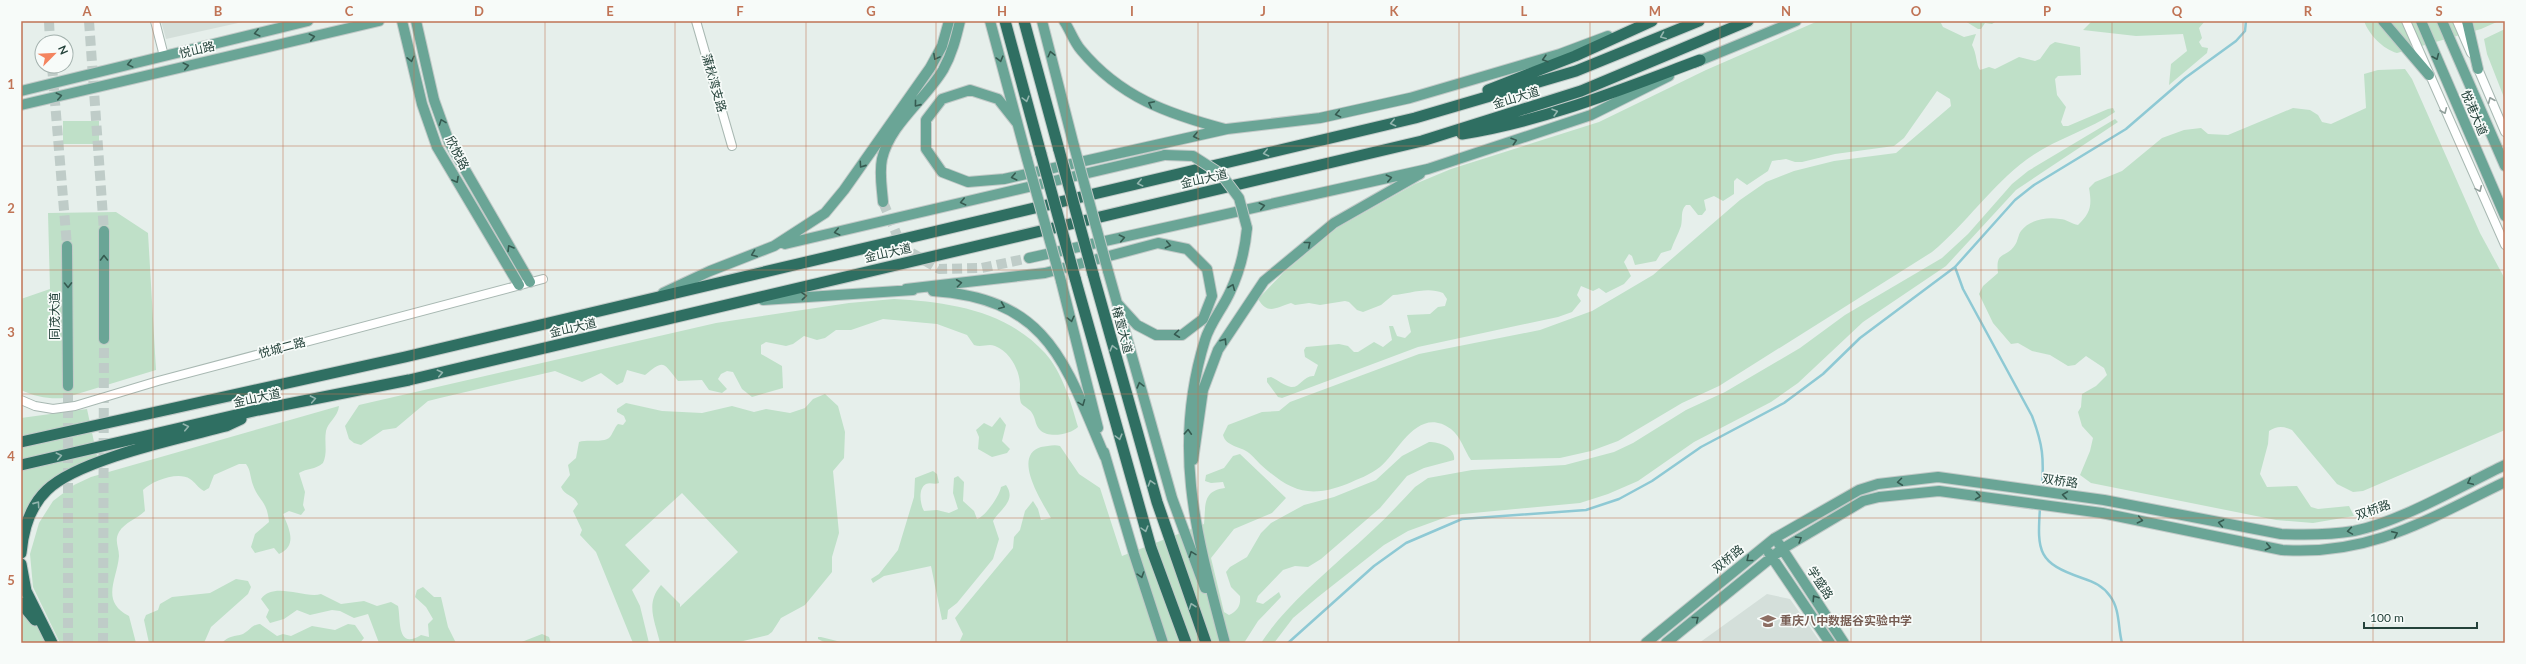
<svg xmlns="http://www.w3.org/2000/svg" width="2526" height="664" viewBox="0 0 2526 664" font-family="Lato,'Noto Sans SC',sans-serif">
  <style>
    .built { fill: #d4dfda }
    .green { fill: #bfe0c8 }
    .lines { fill: none; stroke-linecap: round; stroke-linejoin: round }
    .stream { stroke: #8ec9d4; stroke-width: 2.5 }
    .major-tunnel { stroke: #bfccc8; stroke-width: 10; stroke-dasharray: 10 5; stroke-linecap: butt }
    .minor-casing { stroke: #a8b8b2; stroke-width: 10 }
    .major-casing { stroke: #c2cac8; stroke-width: 12 }
    .highway-casing { stroke: #c2cac8; stroke-width: 13 }
    .minor { stroke: #fff; stroke-width: 8 }
    .major { stroke: #6aa596; stroke-width: 10 }
    .highway { stroke: #2f6f62; stroke-width: 11 }
    .major-bridge-casing { stroke: #c2cac8; stroke-width: 12; stroke-linecap: butt }
    .highway-bridge-casing { stroke: #c2cac8; stroke-width: 13; stroke-linecap: butt }
    .major-bridge { stroke: #6aa596; stroke-width: 10 }
    .highway-bridge { stroke: #2f6f62; stroke-width: 11 }
    .oneway { stroke: #365b51 }
    .oneway2 { stroke: #93b5ae }
    .oneway3 { stroke: #92a09c }
    .grid { fill: none; stroke: #c07456; stroke-width: 1; stroke-opacity: 0.55 }
    .labels { text-anchor: middle; stroke-width: 3.5; stroke-linejoin: round; paint-order: stroke }
    .street-label { font-size: 12px; fill: #24423a; stroke: #f7fbf9 }
    .education-label { font-size: 12px; font-weight: bold; fill: #785e54; stroke: #f7fbf9; text-anchor: start }
    .neatline { fill: none; stroke: #c07456; stroke-width: 1.5 }
    .grid-label { font-size: 13px; text-anchor: middle; font-weight: bold; fill: #c07456 }
  </style>
  <rect width="100%" height="100%" fill="#e6efeb"/>
  <!-- built -->
  <path class="built" d="M161,21H247L166,39Z
    M1767,594L1790,599L1821,643H1699Z"/>
  <!-- green -->
  <path class="green" d="M1818,21H1940L1943,27L1964,37L1976,34L1972,45C1977,54 1976,65 1980,70L1989,67L1995,69L2019,57L2035,61L2040,59L2050,45L2055,42L2080,47L2081,75L2058,76L2055,79L2057,95L2066,107L2061,122L2063,126H2068L2108,109L2113,108L2115,112C2088,131 2054,139 2026,160C1991,186 1966,224 1932,252L1719,386L1682,403L1618,441L1591,451L1560,458L1471,460C1464,450 1461,437 1451,429C1418,405 1399,451 1380,467C1370,475 1358,479 1347,484C1308,499 1290,491 1260,464C1256,460 1253,456 1249,453C1241,446 1226,447 1223,435L1228,425L1262,412L1279,411L1290,402L1419,354L1540,330L1592,311L1653,275L1740,200L1766,182L1794,171L1834,161L1896,153L1951,106L1950,99L1937,91L1904,138L1894,146L1835,154L1802,162H1795L1786,159L1772,161L1768,171L1747,185L1737,178L1734,181V194L1723,201L1714,196L1704,200L1706,210L1702,215H1698L1690,205H1686C1680,211 1683,218 1681,226C1678,235 1674,241 1671,250L1661,253L1656,261L1635,265L1632,256L1629,254L1624,262L1631,276L1624,284L1606,293L1599,288L1593,291L1581,286L1577,295L1581,301L1572,312L1558,317L1418,347L1282,398L1278,397L1267,382V378L1271,377C1276,379 1285,386 1291,387C1300,388 1304,375 1314,376L1318,365L1305,357L1304,350L1306,347L1339,344L1348,346L1354,352H1358L1374,342L1383,347L1392,340L1389,326H1393L1397,336L1405,338L1411,332L1407,315L1430,314L1438,307L1445,306L1447,299L1443,293C1427,286 1409,294 1393,295L1381,305L1363,312L1357,310L1349,302L1345,301L1320,305L1309,303L1295,305L1291,303C1275,308 1268,315 1258,299L1283,273L1337,228L1415,184L1451,169L1599,122L1706,70Z
    M1965,21H1994L1995,22L1992,24L1985,23L1981,29H1978Z
    M2092,21H2205L2199,28L2202,38L2199,42L2202,47L2208,48L2207,53L2169,85L2171,64L2187,51L2183,34L2136,36L2083,30Z
    M2364,21H2499L2481,29L2397,53C2383,49 2369,35 2364,21Z
    M2505,29V100L2487,54L2484,39Z
    M2405,69L2412,79L2480,233L2505,279V430L2363,491L2353,492L2337,484L2292,430C2283,426 2277,426 2269,431L2268,444L2260,474L2267,487L2297,486L2311,507L2318,509L2349,506L2354,516L2313,523L2276,520L2091,483L2080,475L2090,451L2093,438L2082,426L2078,412L2081,407L2082,394L2096,386L2107,375L2104,368L2086,356L2075,365L2068,366L2050,355L2032,351L2018,343L2011,344L1993,323L1979,294L1983,286L1998,273C1995,250 2006,259 2015,245C2018,241 2018,235 2021,231C2030,219 2048,217 2060,219C2066,219 2072,224 2078,225C2091,213 2092,205 2089,188L2095,182L2122,171L2162,138L2184,130L2201,128L2208,134L2228,135L2293,108L2310,110L2318,115L2322,122L2331,124L2366,108L2364,74L2378,70Z
    M2115,119L2118,122L2016,190L1946,266L1863,322L1798,383L1771,402L1694,442L1638,481L1608,494L1580,503L1452,515L1408,531L1384,545L1318,597L1293,618L1274,643H1261C1284,608 1315,583 1345,555C1370,534 1393,511 1415,487L1428,478L1472,470L1565,465L1614,452L1633,443L1686,410L1725,392L1800,348L1845,315L1942,258L1968,234L2012,184L2028,171Z
    M63,121H99V144H63Z
    M116,212L148,233L156,370L64,398C48,399 36,397 21,390V299L50,289L48,213Z
    M894,299C948,302 1006,310 1045,353C1062,372 1071,402 1078,427C1071,434 1049,439 1040,430C1035,425 1036,419 1032,413C1030,409 1024,407 1021,403C1019,397 1020,390 1020,384C1019,369 1010,352 995,346C988,343 982,348 974,345L967,335L937,324L883,319L851,330H836L825,338L817,340L804,336L793,344L786,346L766,342L761,345V354L782,366L783,388L752,397L742,389L733,372L727,371L721,374L718,379L727,389L722,393L709,390L702,380L678,381C663,362 664,359 645,375L627,370L623,382L617,385L601,373L582,382L555,371L440,398L428,401L396,428L383,430L361,445L354,443L349,439L345,426L359,405L716,323L849,303Z
    M825,394L838,406L845,432L844,458L833,471L839,533L832,557V572L805,605L781,618L772,632L768,635L735,643H660C655,621 645,604 661,585L680,604V607L738,552L682,493L625,545L650,571L632,590L640,606L649,643H633L596,552L580,535L582,530L573,511L578,504C574,495 565,496 561,487L570,475L568,465L576,458L579,442C587,439 602,443 609,438C613,434 614,428 618,424L623,425L626,421L624,416L617,412V409L626,403L662,411L702,413L732,406L754,412L766,409L790,413L805,408L813,399Z
    M339,406C338,417 328,422 326,431C324,443 328,452 323,463C315,470 307,468 299,473L305,492L303,505L305,510L301,515L289,511L283,514C289,529 298,545 279,554L274,548L255,553L251,547L255,534L269,522C267,500 259,502 253,485C250,477 251,471 246,464H239L214,475L209,488L204,491C198,488 195,482 190,479C178,471 152,481 143,490L145,511C137,519 125,522 119,532C114,541 119,547 119,556C117,580 100,601 129,616L136,643H60L33,587L30,554L39,523L53,501L74,485L91,477Z
    M87,409L97,456L57,477L21,531V418Z
    M1000,417L1006,425L1002,441L1010,449L1007,453L992,457L978,449L979,437L976,430L984,423L992,427Z
    M1429,442C1440,442 1456,448 1454,460L1424,468L1407,476L1380,508L1321,559L1308,567L1295,566L1283,570L1258,596L1256,602L1263,604L1279,592L1281,597L1258,621L1244,643H959L963,634L955,618L1013,548L1014,537L1020,530L1025,511L1033,501L1038,509L1041,520L1051,518C1043,503 1011,456 1041,447C1047,446 1055,444 1060,446L1079,474L1100,488L1122,556L1204,524C1206,505 1202,491 1225,488L1223,482L1211,483L1205,481L1206,475L1224,468L1233,456L1240,454L1286,498L1272,513L1234,529L1211,558L1224,612L1229,615C1237,611 1241,606 1240,596L1231,587L1226,572L1230,567L1247,557L1261,533L1271,523L1304,505L1334,497L1376,480L1402,456Z
    M933,471L937,474L939,483C934,485 931,482 926,484C918,488 920,504 924,511L937,510L949,513L958,509L953,493L954,478L958,476L964,482L963,501L974,511L977,519C985,517 1000,495 1001,487L1006,485C1017,501 1000,509 993,521L999,539L993,559L957,603L948,610L947,619L942,620L931,566L884,576L873,583L871,579L879,574L898,550L914,497L915,478Z
    M236,579L248,581L251,587L248,594L211,627L204,643H149L144,620L146,615L158,610L160,604L172,597L210,593Z
    M423,587L434,597H441L448,627L456,643H379L368,614L354,618L340,611L332,610L310,615L297,610L284,619L270,623L266,617L269,610L261,599C274,581 305,599 321,594L341,604L364,601L377,606L391,602L398,606C401,618 396,651 421,635L429,637L428,624L433,619L426,607L415,597L417,590Z
    M21,592L48,643H21Z
    M260,624L277,636L283,634L291,636L312,626L335,630L348,624L355,625L364,638L360,643H222C229,635 234,637 243,634C251,630 251,625 260,624Z
    M542,634L549,637L551,643H519Z
    M818,637H821L845,643H826L818,639Z"/>
  <g class="lines">
    <!-- stream -->
    <path class="stream" d="M1955,267L1963,289L2032,416C2043,445 2044,458 2042,489
      M2040,508C2037,552 2038,563 2082,578C2094,582 2103,586 2110,596C2120,609 2118,628 2122,643
      M1288,643L1374,566L1406,543L1462,519L1586,510L1619,499L1652,481L1701,447L1784,403L1823,374L1860,338L1955,267L2015,200L2034,185L2126,129L2185,78L2236,41L2245,31L2246,21"/>
    <!-- major-tunnel -->
    <path class="major-tunnel" d="M49,21L50,42
      M89,21L104,231
      M52,66L67,246
      M883,202L902,247L939,269L982,268L1029,258
      M68,643V386
      M103,643L104,339"/>
    <defs>
      <path id="minor" d="M155,21L164,56
        M696,21L732,146
        M2406,21L2505,245
        M2457,21L2471,53
        M2476,64L2505,132
        M21,400L35,406L53,409L75,406L158,381L543,279"/>
      <path id="major" d="M402,21L422,104L437,147L519,285
        M416,21L434,100L449,142L530,282
        M990,21L1027,159
        M1042,21L1074,146
        M1064,21C1070,30 1074,42 1081,50C1120,97 1168,114 1225,129
        M2383,21L2429,75
        M2421,21L2505,216
        M2442,21L2505,166
        M2467,21L2478,69
        M1694,63L1796,21
        M21,91L308,21
        M21,105L379,21
        M1017,123L998,99L970,90L942,99L926,120V149L942,172L968,182L1004,179L1227,129L1320,118L1410,98L1560,54L1608,36
        M883,202C882,188 879,173 882,159C890,124 925,100 943,70C952,54 956,38 960,21
        M104,231V339
        M785,244L1165,155
        M67,246L68,386
        M1029,258L1428,169L1591,115L1669,76
        M1108,271L1172,498L1205,588
        M1061,281L1098,428
        M906,289L1045,273L1158,243L1187,249L1207,269L1212,296L1203,319L1182,335H1156L1137,325L1117,303
        M933,291C1050,299 1065,364 1105,457
        M663,293L710,271L774,246L825,213L844,190L930,68L942,46L949,21
        M763,300L913,290
        M1104,452L1134,554L1163,643
        M1193,460L1203,390L1218,350L1264,281L1334,223L1420,174
        M1779,544L1844,643
        M1769,553L1830,643
        M1225,643C1197,537 1171,449 1205,340C1210,323 1223,308 1230,292C1240,271 1245,250 1247,228
        M1646,643L1775,538L1859,490L1878,484L1938,477L2104,500L2281,534C2306,535 2330,535 2354,531C2400,522 2461,486 2505,465
        M1666,643L1782,549L1863,501L1879,497L1939,491L2102,513L2282,550C2371,556 2428,519 2505,482"/>
      <path id="highway" d="M1005,21L1041,154
        M1024,21L1059,150
        M1488,90L1575,56L1652,21
        M1462,134C1545,121 1622,89 1700,60
        M1093,274L1157,502L1206,643
        M1075,278L1151,548L1186,643
        M21,442L405,357L1415,118L1576,71L1699,21
        M21,465L258,410L409,380L1422,141L1581,91L1748,21
        M21,553C23,531 30,506 47,490C79,459 181,438 226,426L241,419
        M21,564L26,591L52,643
        M21,603L35,620"/>
    </defs>
    <!-- minor casing -->
    <use href="#minor" class="minor-casing"/>
    <!-- major casing -->
    <use href="#major" class="major-casing"/>
    <!-- highway casing -->
    <use href="#highway" class="highway-casing"/>
    <!-- minor -->
    <use href="#minor" class="minor"/>
    <!-- major -->
    <use href="#major" class="major"/>
    <!-- highway -->
    <use href="#highway" class="highway"/>
    <defs>
      <path id="major-bridge" d="M1074,146L1108,271
        M1165,155L1193,156L1221,174L1239,198L1247,228
        M1027,159L1061,281"/>
      <path id="highway-bridge" d="M1059,150L1093,274
        M1041,154L1075,278"/>
    </defs>
    <!-- major-bridge casing -->
    <use href="#major-bridge" class="major-bridge-casing"/>
    <!-- highway-bridge casing -->
    <use href="#highway-bridge" class="highway-bridge-casing"/>
    <!-- major-bridge -->
    <use href="#major-bridge" class="major-bridge"/>
    <!-- highway-bridge -->
    <use href="#highway-bridge" class="highway-bridge"/>
  </g>
  <!-- one-way arrows -->
  <defs><path id="oneway-chevron" d="M-2-3.5L2.5 0L-2 3.5" fill="none" stroke-width="1.6" stroke-linecap="round" stroke-linejoin="round"/></defs>
  <g class="oneway">
    <use href="#oneway-chevron" transform="translate(257 33) rotate(166)"/>
    <use href="#oneway-chevron" transform="translate(312 37) rotate(-13)"/>
    <use href="#oneway-chevron" transform="translate(1051 54) rotate(-104)"/>
    <use href="#oneway-chevron" transform="translate(936 57) rotate(118)"/>
    <use href="#oneway-chevron" transform="translate(2436 57) rotate(67)"/>
    <use href="#oneway-chevron" transform="translate(411 59) rotate(77)"/>
    <use href="#oneway-chevron" transform="translate(1000 59) rotate(75)"/>
    <use href="#oneway-chevron" transform="translate(1545 59) rotate(164)"/>
    <use href="#oneway-chevron" transform="translate(130 64) rotate(166)"/>
    <use href="#oneway-chevron" transform="translate(186 66) rotate(-13)"/>
    <use href="#oneway-chevron" transform="translate(59 96) rotate(-13)"/>
    <use href="#oneway-chevron" transform="translate(917 104) rotate(129)"/>
    <use href="#oneway-chevron" transform="translate(1151 104) rotate(-154)"/>
    <use href="#oneway-chevron" transform="translate(1338 114) rotate(168)"/>
    <use href="#oneway-chevron" transform="translate(442 122) rotate(-110)"/>
    <use href="#oneway-chevron" transform="translate(1196 136) rotate(167)"/>
    <use href="#oneway-chevron" transform="translate(1514 141) rotate(-18)"/>
    <use href="#oneway-chevron" transform="translate(862 165) rotate(125)"/>
    <use href="#oneway-chevron" transform="translate(1014 177) rotate(167)"/>
    <use href="#oneway-chevron" transform="translate(1389 178) rotate(-13)"/>
    <use href="#oneway-chevron" transform="translate(456 180) rotate(61)"/>
    <use href="#oneway-chevron" transform="translate(963 202) rotate(167)"/>
    <use href="#oneway-chevron" transform="translate(1262 206) rotate(-13)"/>
    <use href="#oneway-chevron" transform="translate(837 232) rotate(167)"/>
    <use href="#oneway-chevron" transform="translate(1122 238) rotate(-13)"/>
    <use href="#oneway-chevron" transform="translate(1308 244) rotate(-39)"/>
    <use href="#oneway-chevron" transform="translate(1168 245) rotate(12)"/>
    <use href="#oneway-chevron" transform="translate(510 248) rotate(-121)"/>
    <use href="#oneway-chevron" transform="translate(754 254) rotate(159)"/>
    <use href="#oneway-chevron" transform="translate(104 258) rotate(-91)"/>
    <use href="#oneway-chevron" transform="translate(959 283) rotate(-7)"/>
    <use href="#oneway-chevron" transform="translate(68 285) rotate(89)"/>
    <use href="#oneway-chevron" transform="translate(1232 287) rotate(-68)"/>
    <use href="#oneway-chevron" transform="translate(804 296) rotate(-5)"/>
    <use href="#oneway-chevron" transform="translate(1002 306) rotate(22)"/>
    <use href="#oneway-chevron" transform="translate(1071 319) rotate(76)"/>
    <use href="#oneway-chevron" transform="translate(1177 334) rotate(173)"/>
    <use href="#oneway-chevron" transform="translate(1224 341) rotate(-57)"/>
    <use href="#oneway-chevron" transform="translate(1140 385) rotate(-105)"/>
    <use href="#oneway-chevron" transform="translate(1082 403) rotate(69)"/>
    <use href="#oneway-chevron" transform="translate(1188 432) rotate(-87)"/>
    <use href="#oneway-chevron" transform="translate(1900 482) rotate(173)"/>
    <use href="#oneway-chevron" transform="translate(2470 482) rotate(155)"/>
    <use href="#oneway-chevron" transform="translate(2065 495) rotate(-172)"/>
    <use href="#oneway-chevron" transform="translate(1978 496) rotate(7)"/>
    <use href="#oneway-chevron" transform="translate(2140 520) rotate(12)"/>
    <use href="#oneway-chevron" transform="translate(2221 523) rotate(-169)"/>
    <use href="#oneway-chevron" transform="translate(2350 531) rotate(171)"/>
    <use href="#oneway-chevron" transform="translate(2395 534) rotate(-24)"/>
    <use href="#oneway-chevron" transform="translate(1799 539) rotate(-31)"/>
    <use href="#oneway-chevron" transform="translate(2268 547) rotate(12)"/>
    <use href="#oneway-chevron" transform="translate(1192 554) rotate(-110)"/>
    <use href="#oneway-chevron" transform="translate(1749 559) rotate(141)"/>
    <use href="#oneway-chevron" transform="translate(1141 575) rotate(72)"/>
    <use href="#oneway-chevron" transform="translate(1815 598) rotate(-123)"/>
    <use href="#oneway-chevron" transform="translate(1696 619) rotate(-39)"/>
  </g>
  <g class="oneway2">
    <use href="#oneway-chevron" transform="translate(1663 36) rotate(158)"/>
    <use href="#oneway-chevron" transform="translate(1026 99) rotate(75)"/>
    <use href="#oneway-chevron" transform="translate(1555 112) rotate(-16)"/>
    <use href="#oneway-chevron" transform="translate(1393 123) rotate(167)"/>
    <use href="#oneway-chevron" transform="translate(1266 153) rotate(167)"/>
    <use href="#oneway-chevron" transform="translate(1140 183) rotate(167)"/>
    <use href="#oneway-chevron" transform="translate(1113 348) rotate(-105)"/>
    <use href="#oneway-chevron" transform="translate(440 373) rotate(-13)"/>
    <use href="#oneway-chevron" transform="translate(313 399) rotate(-11)"/>
    <use href="#oneway-chevron" transform="translate(186 427) rotate(-13)"/>
    <use href="#oneway-chevron" transform="translate(1119 437) rotate(75)"/>
    <use href="#oneway-chevron" transform="translate(59 456) rotate(-13)"/>
    <use href="#oneway-chevron" transform="translate(1151 483) rotate(-107)"/>
    <use href="#oneway-chevron" transform="translate(37 504) rotate(-55)"/>
    <use href="#oneway-chevron" transform="translate(1145 529) rotate(74)"/>
    <use href="#oneway-chevron" transform="translate(1192 606) rotate(-109)"/>
  </g>
  <g class="oneway3">
    <use href="#oneway-chevron" transform="translate(2491 100) rotate(-113)"/>
    <use href="#oneway-chevron" transform="translate(2444 111) rotate(67)"/>
    <use href="#oneway-chevron" transform="translate(2479 189) rotate(66)"/>
  </g>
  <!-- grid -->
  <path class="grid" d="M153,21V643M283,21V643M414,21V643M545,21V643M675,21V643M806,21V643M936,21V643M1067,21V643M1198,21V643M1328,21V643M1459,21V643M1590,21V643M1720,21V643M1851,21V643M1981,21V643M2112,21V643M2243,21V643M2373,21V643M21,146H2505M21,270H2505M21,394H2505M21,518H2505"/>
  <!-- icons -->
  <defs>
    <symbol id="school-bare" viewBox="-9 -9 18 18"><path d="M0-5L7-2L0 1L-7-2ZM-4 1L0 2.5L4 1V4Q0 6-4 4Z" fill="#8d6e63" stroke="#f7fbf9" stroke-width="2.5" paint-order="stroke"/></symbol>
  </defs>
  <g fill-rule="evenodd">
    <use href="#school-bare" x="1757" y="610" width="22" height="22"/>
  </g>
  <g class="labels">
    <!-- street labels -->
    <g class="street-label">
      <text transform="translate(197 50) rotate(-13)" y="4">悦山路</text>
      <text transform="translate(714 83) rotate(74)" y="4">蒲秋湾支路</text>
      <text transform="translate(1516 98) rotate(-17)" y="4">金山大道</text>
      <text transform="translate(2474 113) rotate(67)" y="4">悦港大道</text>
      <text transform="translate(457 153) rotate(63)" y="4">欣悦路</text>
      <text transform="translate(1204 179) rotate(-13)" y="4">金山大道</text>
      <text transform="translate(888 253) rotate(-13)" y="4">金山大道</text>
      <text transform="translate(55 316) rotate(-90)" y="4">同茂大道</text>
      <text transform="translate(573 328) rotate(-13)" y="4">金山大道</text>
      <text transform="translate(1122 330) rotate(75)" y="4">椿萱大道</text>
      <text transform="translate(282 348) rotate(-15)" y="4">悦城二路</text>
      <text transform="translate(257 398) rotate(-12)" y="4">金山大道</text>
      <text transform="translate(2060 481) rotate(8)" y="4">双桥路</text>
      <text transform="translate(2373 510) rotate(-19)" y="4">双桥路</text>
      <text transform="translate(1728 559) rotate(-39)" y="4">双桥路</text>
      <text transform="translate(1820 583) rotate(57)" y="4">学盛路</text>
    </g>
    <!-- education labels -->
    <g class="education-label">
      <text x="1780" y="625">重庆八中数据谷实验中学</text>
    </g>
  </g>
  <!-- border -->
  <rect width="2526" height="664" fill="none" stroke="#f7fbf9" stroke-width="44"/>
  <!-- north arrow -->
  <g transform="translate(54 54) rotate(66)"><circle r="19" fill="#f7fbf9" stroke="#a3b1ad"/>
  <path d="M0-3L7 15L0 10L-7 15Z" fill="#f4845f"/>
  <text y="-6" font-size="11" font-weight="bold" text-anchor="middle" fill="#24423a">N</text>
  </g>
  <!-- scale -->
  <path d="M2364 622v6h113v-6" fill="none" stroke="#24423a" stroke-width="2"/>
  <text x="2370" y="622" font-size="12" fill="#24423a" stroke="#f7fbf9" stroke-width="3" paint-order="stroke">100 m</text>
  <rect x="22" y="22" width="2482" height="620" class="neatline"/>
  <g class="grid-label">
    <text x="87" y="16">A</text>
    <text x="218" y="16">B</text>
    <text x="349" y="16">C</text>
    <text x="479" y="16">D</text>
    <text x="610" y="16">E</text>
    <text x="740" y="16">F</text>
    <text x="871" y="16">G</text>
    <text x="1002" y="16">H</text>
    <text x="1132" y="16">I</text>
    <text x="1263" y="16">J</text>
    <text x="1394" y="16">K</text>
    <text x="1524" y="16">L</text>
    <text x="1655" y="16">M</text>
    <text x="1786" y="16">N</text>
    <text x="1916" y="16">O</text>
    <text x="2047" y="16">P</text>
    <text x="2177" y="16">Q</text>
    <text x="2308" y="16">R</text>
    <text x="2439" y="16">S</text>
    <text x="11" y="89">1</text>
    <text x="11" y="213">2</text>
    <text x="11" y="337">3</text>
    <text x="11" y="461">4</text>
    <text x="11" y="585">5</text>
  </g>
</svg>
